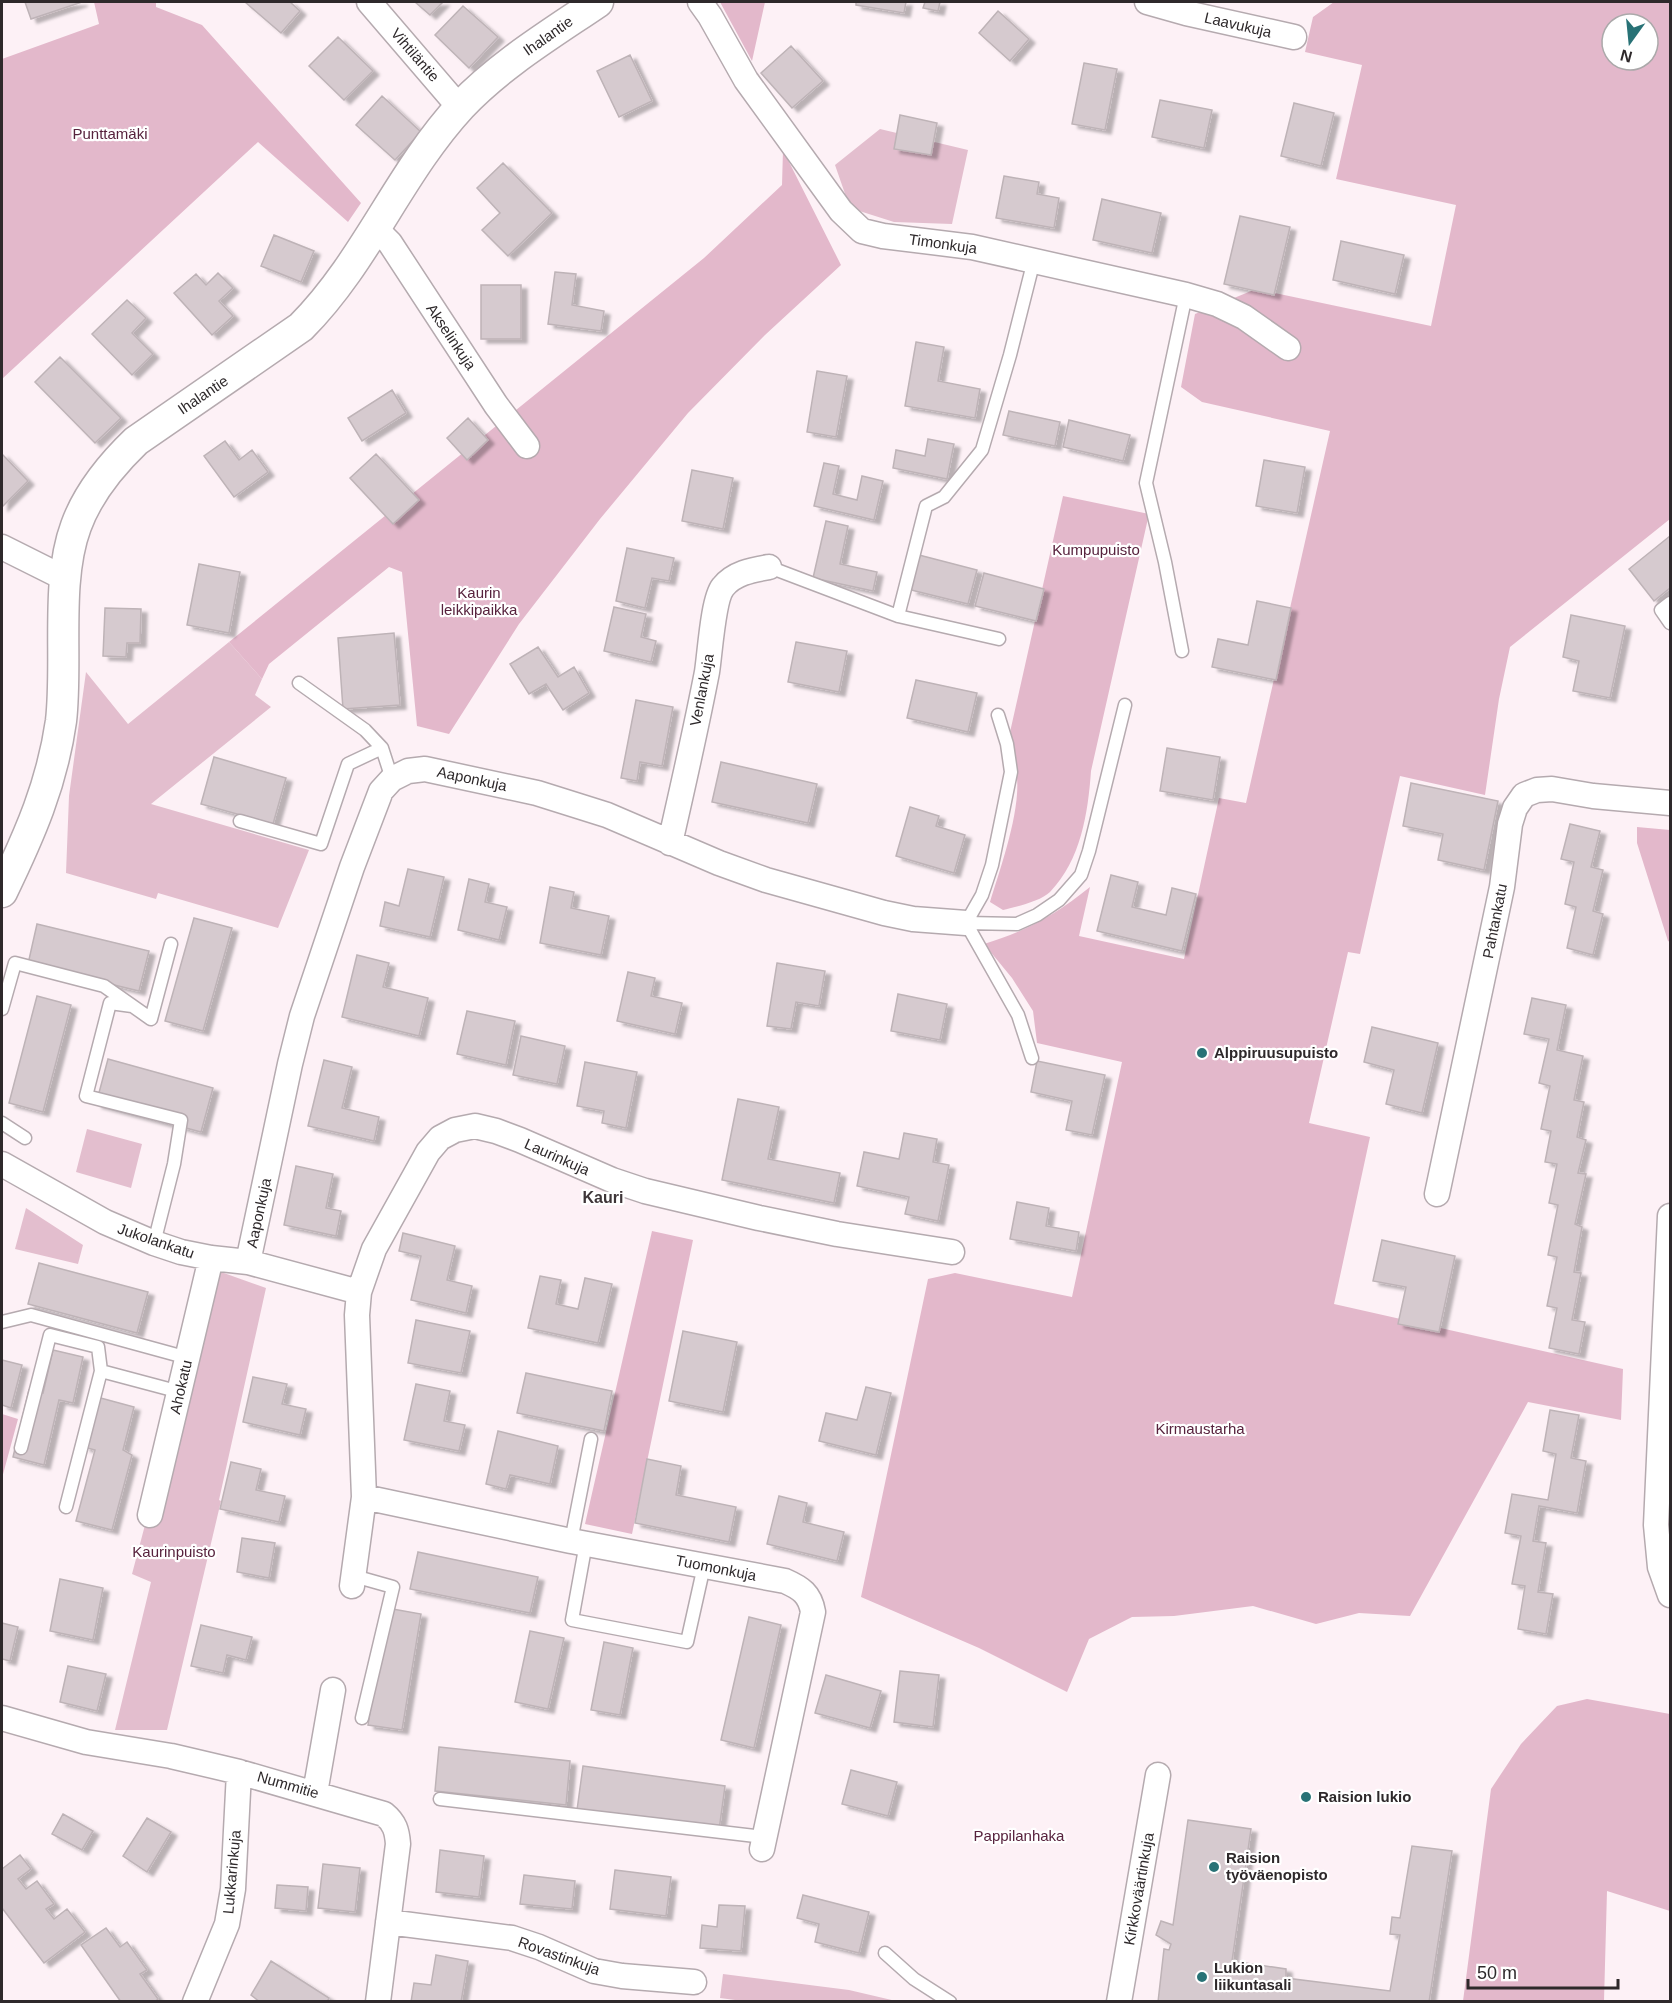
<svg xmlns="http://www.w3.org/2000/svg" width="1672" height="2003" viewBox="0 0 1672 2003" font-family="Arial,sans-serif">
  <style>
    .green { fill: #e3bece }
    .forest { fill: #e3b8cb; fill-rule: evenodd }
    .building { fill: #d6cacf; stroke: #beb3b7; stroke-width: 1.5; filter: url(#shadow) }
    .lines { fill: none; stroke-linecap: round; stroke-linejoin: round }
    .service-casing { stroke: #b5aaaf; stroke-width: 15 }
    .minor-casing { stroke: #b5aaaf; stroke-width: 27 }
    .tertiary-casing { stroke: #b5aaaf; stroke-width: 33 }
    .service { stroke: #fff; stroke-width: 12 }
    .minor { stroke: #fff; stroke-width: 24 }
    .tertiary { stroke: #fff; stroke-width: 30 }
    .poi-dot { fill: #287276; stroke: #fff; stroke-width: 2 }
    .labels { text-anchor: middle; stroke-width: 4.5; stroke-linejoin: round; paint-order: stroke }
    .street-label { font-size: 15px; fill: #2e292b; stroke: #fff }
    .park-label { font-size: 15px; fill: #57223d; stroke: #fff }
    .poi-label { font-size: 15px; font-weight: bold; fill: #2e292b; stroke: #fff; text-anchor: start }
    .neighbourhood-label { font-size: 16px; font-weight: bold; fill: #3e3538; stroke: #fff }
  </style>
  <defs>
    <filter id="shadow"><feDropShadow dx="6" dy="4" stdDeviation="1.5" flood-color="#0004"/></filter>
  </defs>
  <rect width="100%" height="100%" fill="#fdf1f6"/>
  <!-- green -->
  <path class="green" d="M880,129L968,150L952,224L894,222L850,208L835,165Z
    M229,642L262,679L255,695L271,707L151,804L309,850L278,928L158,893L156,899L66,873L69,796L86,672L128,724Z
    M87,1129L142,1144L131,1188L76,1172Z
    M26,1208L83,1245L78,1264L15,1249Z
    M221,1272L266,1288L219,1500L221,1501L167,1730H115L151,1582L132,1574L145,1525L158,1520Z
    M723,1974L849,1990L896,2001L750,2002L720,1998Z"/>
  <!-- forest -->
  <path class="forest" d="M94,2H156V7L202,25L361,203L348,222L258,142L2,379V59L99,24Z
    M720,2H765L752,61Z
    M1334,2H1670V519L1510,647L1499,699L1485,795L1400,776L1360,954L1348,952L1309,1123L1370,1137L1334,1304L1623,1369L1621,1420L1528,1402L1410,1616L1359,1613L1316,1624L1253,1606L1174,1616L1132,1617L1089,1639L1067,1692L979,1648L861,1597L928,1279L955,1273L1072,1297L1122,1062L1037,1043L1033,1011L1012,978L984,944C1028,930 1054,916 1090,887L1079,936L1184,959L1219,798L1246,803L1330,431L1202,402L1181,387L1195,314L1256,289L1431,326L1456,205L1336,179L1362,65L1305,52L1313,17ZM1612,24H1648V60H1612Z
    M783,150L841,265L765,335L688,413L600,519L519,624L449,734L417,726L402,572L389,567L269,664L262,679L229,642L704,258L782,185Z
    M1063,496L1149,514L1091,771C1088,813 1081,860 1050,892C1041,901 1016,907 1003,910L990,902C1000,869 1025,801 1015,767C1013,761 1009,755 1006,750Z
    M1637,827L1670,830V942L1668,941L1637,843Z
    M652,1231L693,1240L632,1534L585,1524Z
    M2,1414L18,1419L2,1478Z
    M1587,1699L1670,1714V1911L1607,1891L1604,2001H1463L1491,1789L1521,1744L1557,1706Z"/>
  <!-- building -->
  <path class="building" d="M25,2H82L31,19Z
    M245,2H290L300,11L281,33Z
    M415,2H443L430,15Z
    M856,2H906L904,13L856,5Z
    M925,2H940L938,11L923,8Z
    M463,6L498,37L469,68L435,35Z
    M998,11L1029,39L1010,61L979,33Z
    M338,37L373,71L344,100L309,66Z
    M791,46L823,81L792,108L761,73Z
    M630,55L652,101L619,117L597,71Z
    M1084,63L1117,69L1105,130L1072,124Z
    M382,96L421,132L395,160L356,125Z
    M1160,100L1212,110L1204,148L1152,137Z
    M1294,103L1334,113L1321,166L1281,156Z
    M900,115L937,123L931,155L894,149Z
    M503,163L552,213L508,256L482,230L500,213L477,188Z
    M1004,176L1039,182L1037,194L1059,198L1054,228L996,218Z
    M1102,199L1161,213L1152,253L1093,240Z
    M1240,216L1290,227L1274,295L1224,284Z
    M274,235L314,251L301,282L261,266Z
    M1341,241L1404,255L1395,294L1333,280Z
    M555,272L576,274L572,305L604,311L601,331L548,324Z
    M218,273L233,288L219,301L233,316L212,335L174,293L196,274L206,285Z
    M481,285H521V339H481Z
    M127,300L146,318L132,333L153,354L132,375L92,334Z
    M916,342L944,347L938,381L980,389L975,418L905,406Z
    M60,357L121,418L95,443L35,382Z
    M817,371L847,376L836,437L807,432Z
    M392,390L406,413L362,441L348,418Z
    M1009,411L1060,422L1055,446L1003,435Z
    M468,418L488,440L467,460L447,438Z
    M1069,420L1130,435L1123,461L1063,447Z
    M928,439L954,444L947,479L893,468L896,450L925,456Z
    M225,441L239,460L252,450L268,472L234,497L204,456Z
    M2,454L28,481L2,507Z
    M376,454L419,500L393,524L350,478Z
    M1264,460L1305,467L1297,513L1256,506Z
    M824,463L839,466L833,494L857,500L862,476L883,481L874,520L814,506Z
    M692,470L733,478L723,529L682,521Z
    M826,521L848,526L840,564L877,572L873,591L813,578Z
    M1670,536V588L1654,601L1629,569Z
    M627,548L674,558L669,581L652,578L645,608L616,601Z
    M919,555L977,570L968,604L911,590Z
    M199,564L240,572L229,633L187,625Z
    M984,573L1044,589L1036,621L975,606Z
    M1257,601L1291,608L1276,680L1212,667L1218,639L1248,645Z
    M614,607L646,614L641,637L656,641L651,662L604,651Z
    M105,608L141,609L140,643H127L126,657L103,656Z
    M1571,615L1625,626L1610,698L1573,691L1579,661L1563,657Z
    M394,633L400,705L343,709L338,638Z
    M796,642L847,651L839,692L788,682Z
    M538,647L558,677L574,667L589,693L563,710L546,684L529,694L510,664Z
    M916,680L977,693L968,732L907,718Z
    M636,700L673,707L662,766L640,762L637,781L621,778Z
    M1167,748L1220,757L1213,800L1160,791Z
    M214,757L286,778L273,824L201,804Z
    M721,762L817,784L808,823L712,802Z
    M1411,783L1498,801L1484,870L1438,860L1443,834L1403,826Z
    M910,807L939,816L936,826L965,835L954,873L896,856Z
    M1570,824L1600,831L1591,867L1603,870L1593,911L1603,914L1593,955L1567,948L1576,907L1565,904L1574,862L1561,859Z
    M408,869L444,877L430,937L380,926L385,902L399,906Z
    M1111,875L1138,882L1132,907L1166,915L1172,888L1196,894L1182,951L1097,931Z
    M469,879L489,884L485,902L507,907L499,940L458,930Z
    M550,887L574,892L571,908L609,916L601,955L540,943Z
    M194,918L232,928L203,1031L165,1021Z
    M37,924L149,951L139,991L28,964Z
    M357,955L389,963L383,987L428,998L419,1036L342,1017Z
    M777,963L825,971L819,1006L796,1002L791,1029L767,1026Z
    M628,972L655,978L651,996L682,1003L675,1034L617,1021Z
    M898,994L947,1004L940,1040L891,1031Z
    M37,996L71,1005L43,1112L9,1103Z
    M1532,998L1566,1005L1557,1050L1583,1056L1574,1100L1584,1102L1577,1137L1586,1140L1578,1173L1586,1174L1575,1224L1582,1227L1574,1272L1581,1273L1572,1320L1585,1322L1579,1354L1549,1348L1557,1308L1547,1306L1557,1257L1548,1255L1558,1205L1549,1203L1557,1164L1545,1162L1551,1131L1541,1129L1550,1086L1539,1083L1549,1039L1524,1034Z
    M467,1011L515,1021L506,1065L457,1054Z
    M1372,1027L1438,1043L1422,1113L1386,1104L1394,1070L1364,1062Z
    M521,1036L565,1046L557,1084L513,1075Z
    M108,1059L213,1088L201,1132L96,1104Z
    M324,1060L352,1067L342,1108L379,1117L374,1141L308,1126Z
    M1037,1061L1105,1075L1092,1135L1066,1130L1072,1101L1031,1092Z
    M585,1062L637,1072L626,1128L602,1123L604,1111L577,1106Z
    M738,1099L779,1107L768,1159L840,1173L834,1203L722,1180Z
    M904,1133L937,1139L933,1162L949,1165L938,1221L905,1214L909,1197L857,1186L864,1152L899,1159Z
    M296,1166L333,1174L326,1208L341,1211L336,1236L284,1225Z
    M1017,1202L1049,1208L1046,1226L1079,1232L1076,1251L1010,1239Z
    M403,1233L455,1246L447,1280L472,1286L466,1313L411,1300L421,1256L399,1251Z
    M1382,1240L1455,1256L1439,1332L1398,1324L1406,1287L1373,1281Z
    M39,1263L148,1292L137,1333L28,1304Z
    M540,1276L561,1280L556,1304L578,1309L585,1278L612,1284L598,1343L528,1328Z
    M416,1320L470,1331L461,1373L408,1363Z
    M683,1331L737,1342L723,1412L669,1401Z
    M53,1350L83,1357L73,1403L59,1400L44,1465L13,1457L29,1390L43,1393Z
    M2,1360L22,1365L11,1408L2,1405Z
    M526,1373L612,1391L604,1431L517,1413Z
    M253,1377L287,1384L282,1404L306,1409L300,1435L243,1422Z
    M416,1384L450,1391L444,1421L465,1425L459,1451L404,1440Z
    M866,1387L891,1393L876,1455L819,1441L826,1413L857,1420Z
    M97,1397L134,1407L123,1450L132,1455L112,1530L76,1521L95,1450L84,1447Z
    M1550,1410L1579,1415L1571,1458L1586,1461L1577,1513L1539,1506L1533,1541L1546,1543L1538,1592L1553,1594L1546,1634L1518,1629L1525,1586L1512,1584L1521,1536L1505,1533L1512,1494L1548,1500L1556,1454L1543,1451Z
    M498,1431L558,1446L550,1484L510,1475L506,1489L486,1484Z
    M647,1459L681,1466L676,1495L736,1507L729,1542L635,1523Z
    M231,1462L261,1469L256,1490L285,1496L279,1522L220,1509Z
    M779,1496L807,1503L803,1522L844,1532L837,1561L767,1544Z
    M242,1538L275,1543L269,1578L237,1572Z
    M418,1552L538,1577L530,1613L410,1589Z
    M60,1579L103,1588L93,1640L50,1631Z
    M387,1608L421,1614L402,1730L368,1725Z
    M749,1617L781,1625L754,1748L721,1740Z
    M2,1623L18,1627L10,1661L2,1659Z
    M201,1625L252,1637L246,1660L227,1655L223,1673L191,1666Z
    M530,1631L564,1638L548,1709L515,1702Z
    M604,1642L633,1648L620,1715L591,1710Z
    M68,1666L106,1674L97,1711L60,1702Z
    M900,1671L939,1675L933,1727L894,1722Z
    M826,1675L881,1691L870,1728L815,1713Z
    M439,1747L570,1761L566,1805L435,1791Z
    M583,1766L725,1786L719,1830L577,1810Z
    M851,1770L897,1782L888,1816L842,1804Z
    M63,1814L93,1831L82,1850L52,1834Z
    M147,1818L171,1832L147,1872L123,1856Z
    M1188,1820L1251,1829L1232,1961L1286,1969V1978L1390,1991L1400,1935L1390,1934L1392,1917L1400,1918L1412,1846L1452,1851L1429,2002H1158L1164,1949L1169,1950L1171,1944L1156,1935L1161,1921L1173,1925Z
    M440,1850L484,1856L479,1897L436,1892Z
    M20,1855L31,1869L18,1879L26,1889L37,1881L54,1904L46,1909L54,1919L67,1909L85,1932L44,1963L2,1908V1869Z
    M323,1864L360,1868L355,1912L318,1908Z
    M615,1870L671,1877L666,1916L610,1909Z
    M524,1875L575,1881L572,1909L520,1904Z
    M277,1885L308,1887L306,1911L275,1908Z
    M803,1895L869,1912L859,1953L815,1942L819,1924L797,1918Z
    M719,1905L745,1906L741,1951L700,1948L702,1925L717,1927Z
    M106,1928L120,1947L127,1942L147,1970L140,1974L158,1999L155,2002H121L81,1945Z
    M436,1955L468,1961L461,2002H411L414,1983L431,1985Z
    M271,1961L329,1998L327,2002H260L251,1995Z"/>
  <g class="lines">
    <defs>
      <path id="service" d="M769,567L898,616L999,639
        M1670,603L1661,610L1670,623
        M898,616L926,506L944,497L982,450L1010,355L1034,260
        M1182,651L1165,562L1146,483L1186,295
        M299,683L365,730L382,748
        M240,821L321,844L348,764L382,748L392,779
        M966,923L1017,924L1037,915L1059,900L1081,875L1089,851L1125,705
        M966,923L982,895L992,865L1011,772L1007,744L998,715
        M966,923L1018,1015L1032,1058
        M132,1006L110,1003L86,1096L181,1120L174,1164L154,1243
        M2,1009L15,963L104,986L151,1019L171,944
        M2,1123L25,1138
        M2,1322L31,1315L188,1358
        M101,1371L180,1392
        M21,1448L50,1335L98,1347L101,1371L66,1507
        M571,1541L591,1439
        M586,1543L572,1620L687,1642L704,1566
        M354,1576L393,1587L362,1718
        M440,1799L764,1837
        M885,1953L914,1979L950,2002"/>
      <path id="minor" d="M369,2L460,108
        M700,2L710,16L746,80L841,211L862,231L883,236L972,247L1186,295L1217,304L1244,317L1288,348
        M1147,2L1186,13L1294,37
        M376,229L390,243L496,405L527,446
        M2,547L66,579
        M670,843C683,786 696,729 707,672C710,653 713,599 723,587C734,573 752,570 769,567
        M2,1164L105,1222L154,1243L181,1252L211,1258L248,1262L359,1292
        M1437,1194L1502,887L1510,824L1515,808L1524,795L1537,790L1552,789L1593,796L1670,803
        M1670,1216L1656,1525L1660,1567L1670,1595
        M248,1262L290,1064L302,1016L352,867L381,791L392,779L408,771L425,769L537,793L607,815L719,863L766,880L884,913L913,919L966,923
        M364,1497L571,1541L785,1581C801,1588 810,1594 813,1612L762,1849
        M150,1515L211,1258
        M352,1586L364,1497L357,1315L359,1292L374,1249L428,1152L440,1138L455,1130L475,1126L496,1131L520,1140L612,1180L645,1191L759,1218L837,1234L952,1252
        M2,1718L86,1742L171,1756L239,1772L384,1814C395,1823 397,1831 398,1844L378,2002
        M315,1793L333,1690
        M388,1922L512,1938L539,1947L594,1971L622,1976L694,1982
        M195,2002L227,1924L233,1889L239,1772
        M1119,2002L1158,1775"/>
      <path id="tertiary" d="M2,892C30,834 52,784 61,721C68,661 55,582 76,526C88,493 111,465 136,441L301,327C366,262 399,173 461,106C501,64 551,34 598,2"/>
    </defs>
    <!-- service casing -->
    <use href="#service" class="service-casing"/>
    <!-- minor casing -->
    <use href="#minor" class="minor-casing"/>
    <!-- tertiary casing -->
    <use href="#tertiary" class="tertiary-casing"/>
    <!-- service -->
    <use href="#service" class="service"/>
    <!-- minor -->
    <use href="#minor" class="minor"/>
    <!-- tertiary -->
    <use href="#tertiary" class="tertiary"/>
  </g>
  <!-- markers -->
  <g class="poi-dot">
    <circle cx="1202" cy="1053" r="6"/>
    <circle cx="1306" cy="1797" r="6"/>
    <circle cx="1214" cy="1867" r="6"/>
    <circle cx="1202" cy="1977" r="6"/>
  </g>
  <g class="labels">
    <!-- street labels -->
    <g class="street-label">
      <text transform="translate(1238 25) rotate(13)" y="5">Laavukuja</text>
      <text transform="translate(548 36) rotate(-35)" y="5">Ihalantie</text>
      <text transform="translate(415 55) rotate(49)" y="5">Vihtiläntie</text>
      <text transform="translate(943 244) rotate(8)" y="5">Timonkuja</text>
      <text transform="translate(451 337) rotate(56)" y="5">Akselinkuja</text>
      <text transform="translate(203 395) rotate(-34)" y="5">Ihalantie</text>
      <text transform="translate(702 690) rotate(-79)" y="5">Venlankuja</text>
      <text transform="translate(472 779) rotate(12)" y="5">Aaponkuja</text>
      <text transform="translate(1495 921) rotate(-79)" y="5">Pahtankatu</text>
      <text transform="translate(557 1157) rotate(24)" y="5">Laurinkuja</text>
      <text transform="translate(259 1213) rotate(-78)" y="5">Aaponkuja</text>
      <text transform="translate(156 1241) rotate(19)" y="5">Jukolankatu</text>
      <text transform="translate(181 1387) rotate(-77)" y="5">Ahokatu</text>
      <text transform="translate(716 1568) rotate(11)" y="5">Tuomonkuja</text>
      <text transform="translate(288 1785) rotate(16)" y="5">Nummitie</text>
      <text transform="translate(232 1872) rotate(-85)" y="5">Lukkarinkuja</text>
      <text transform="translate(1139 1889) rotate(-80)" y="5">Kirkkoväärtinkuja</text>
      <text transform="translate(559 1956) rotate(20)" y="5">Rovastinkuja</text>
    </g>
    <!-- park labels -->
    <g class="park-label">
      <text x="110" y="139">Punttamäki</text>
      <text x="1096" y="555">Kumpupuisto</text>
      <text x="479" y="598">Kaurin<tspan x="479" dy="17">leikkipaikka</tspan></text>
      <text x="1200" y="1434">Kirmaustarha</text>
      <text x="174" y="1557">Kaurinpuisto</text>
      <text x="1019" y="1841">Pappilanhaka</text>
    </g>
    <!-- poi labels -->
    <g class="poi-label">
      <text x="1214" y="1058">Alppiruusupuisto</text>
      <text x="1318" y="1802">Raision lukio</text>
      <text x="1226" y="1863">Raision<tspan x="1226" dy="17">työväenopisto</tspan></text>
      <text x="1214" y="1973">Lukion<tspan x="1214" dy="17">liikuntasali</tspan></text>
    </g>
    <!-- neighbourhood labels -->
    <g class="neighbourhood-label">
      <text x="603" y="1203">Kauri</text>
    </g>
  </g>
  <!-- border -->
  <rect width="1672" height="2003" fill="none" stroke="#2e292b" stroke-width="6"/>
  <!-- north arrow -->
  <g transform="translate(1630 42) rotate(195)"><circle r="28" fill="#ffffff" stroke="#aba9aa" stroke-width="1.5"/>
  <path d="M0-4.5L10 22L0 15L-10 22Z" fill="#287276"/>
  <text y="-9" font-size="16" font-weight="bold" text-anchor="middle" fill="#2e292b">N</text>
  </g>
  <!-- scale -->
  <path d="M1468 1979v9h150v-9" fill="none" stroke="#2e292b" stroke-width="3"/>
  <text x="1477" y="1979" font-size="18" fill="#2e292b" stroke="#ffffff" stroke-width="4.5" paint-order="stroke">50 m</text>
</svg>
